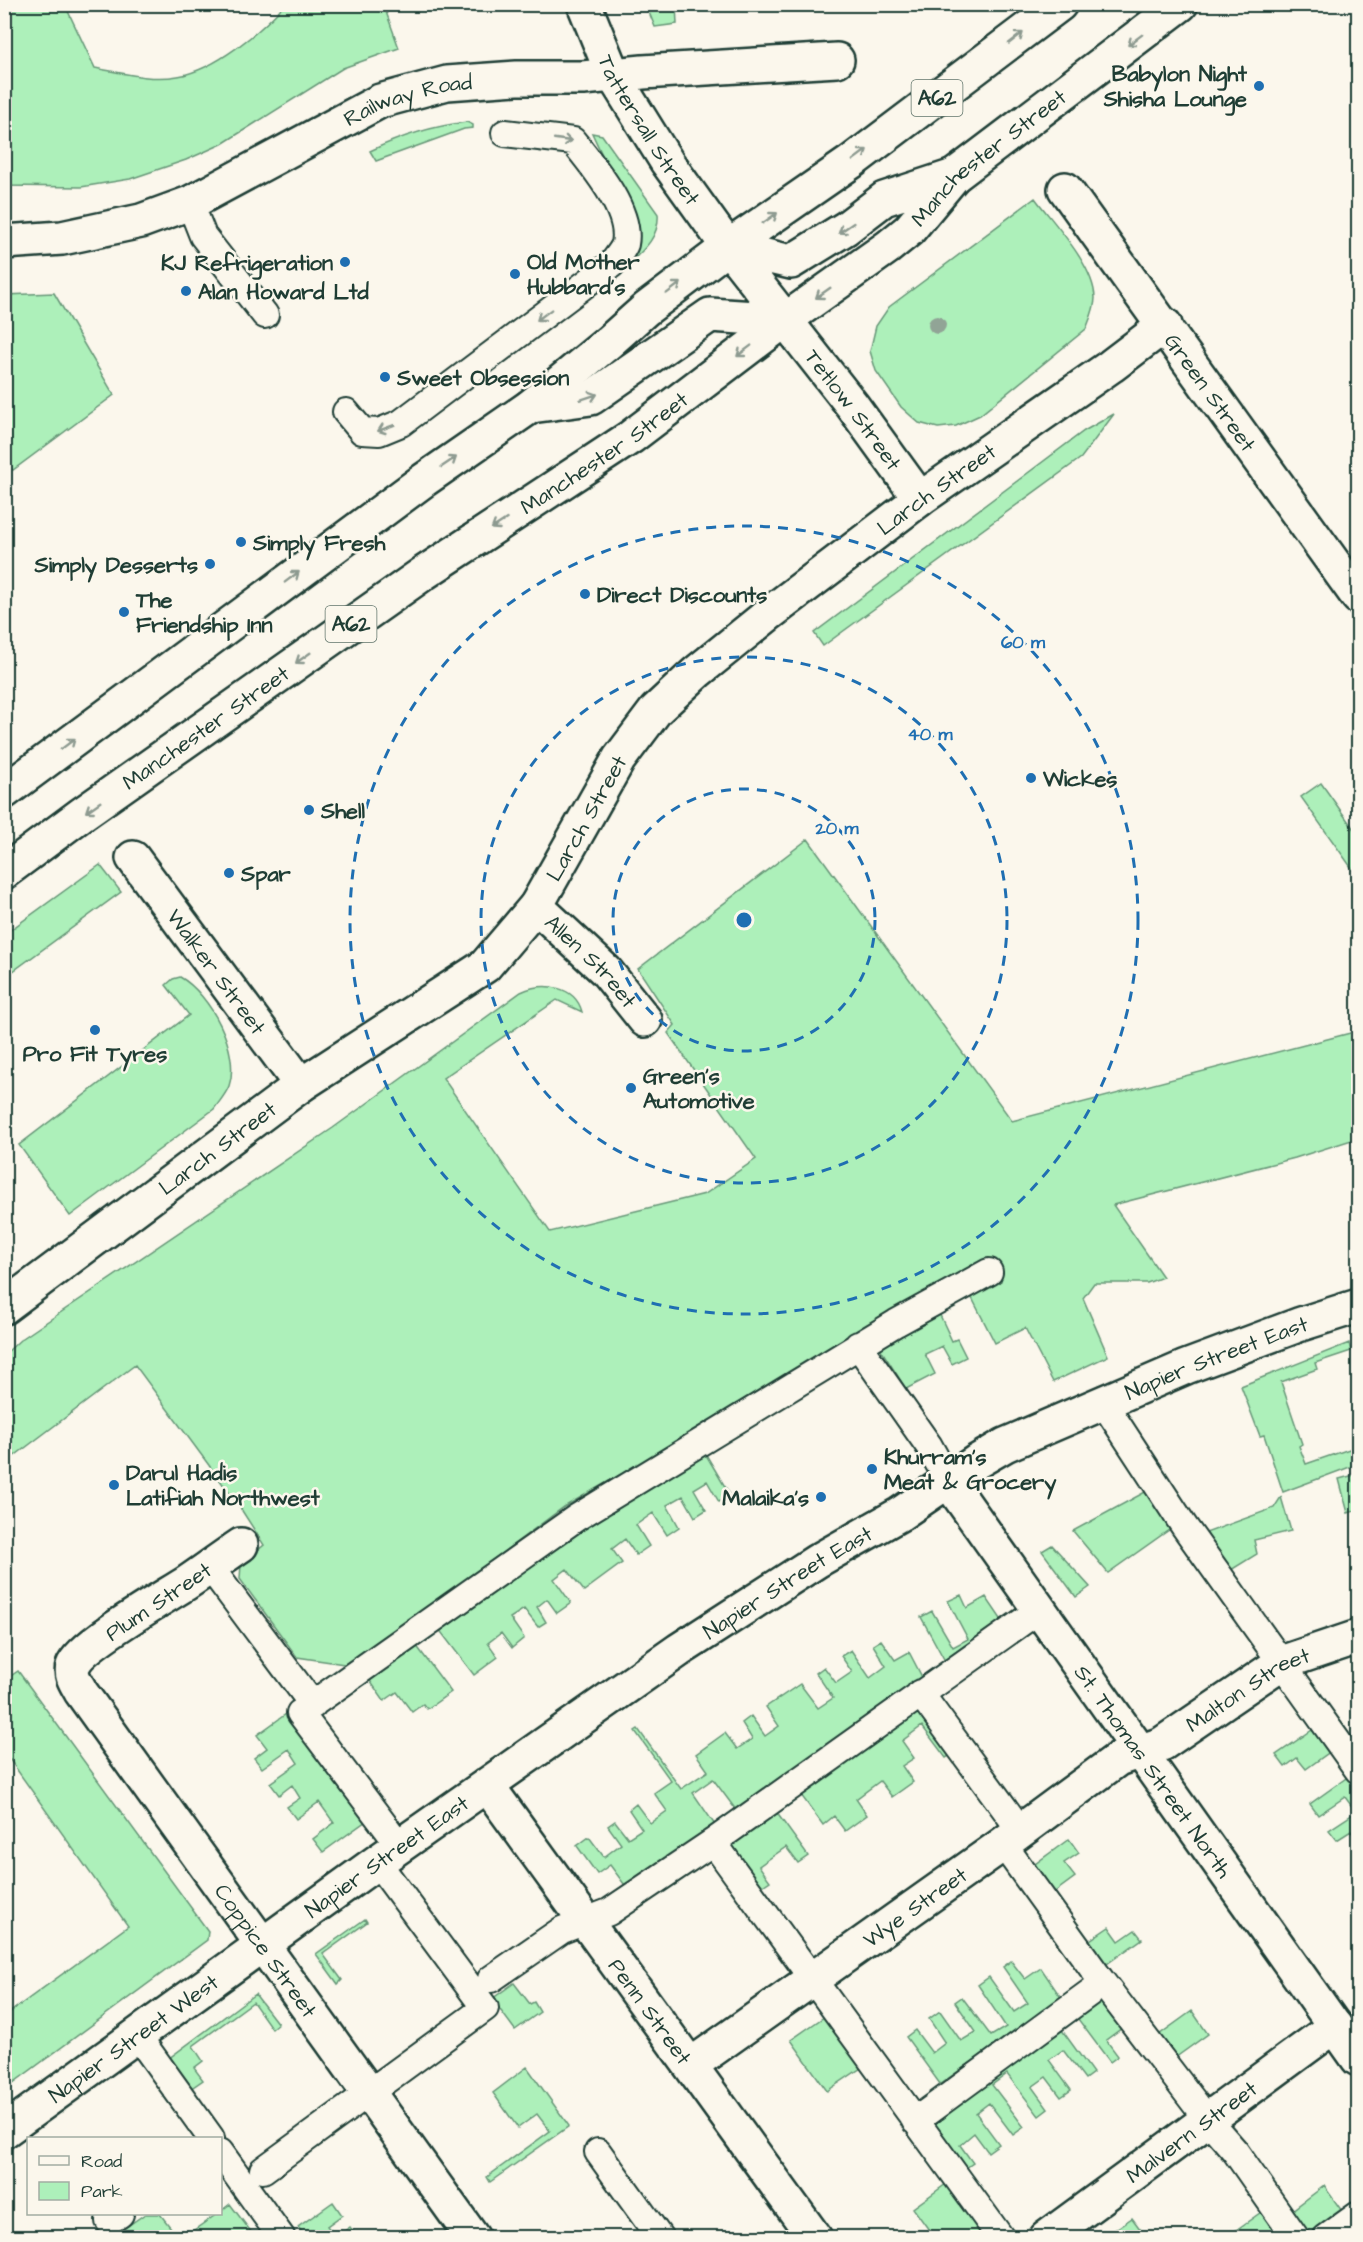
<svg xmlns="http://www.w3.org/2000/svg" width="1363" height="2242" viewBox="0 0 1363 2242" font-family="'Architects Daughter',sans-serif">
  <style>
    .green { fill: #adf0ba; stroke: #669677; stroke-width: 1.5 }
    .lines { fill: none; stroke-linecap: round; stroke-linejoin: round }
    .lane-casing { stroke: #1f3d34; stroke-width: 30 }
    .street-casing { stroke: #1f3d34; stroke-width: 38 }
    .secondary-casing { stroke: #1f3d34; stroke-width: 38 }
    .highway-casing { stroke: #1f3d34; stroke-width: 38 }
    .lane { stroke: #fbf7ec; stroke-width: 26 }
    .street { stroke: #fbf7ec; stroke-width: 33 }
    .secondary { stroke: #fbf7ec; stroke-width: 33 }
    .highway { stroke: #fbf7ec; stroke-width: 33 }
    .tree { fill: #91a496 }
    .oneway { stroke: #8d9a90 }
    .ring { fill: none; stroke: #1f6fb2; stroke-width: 3; stroke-dasharray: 10 8 }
    .poi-dot { fill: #1f6fb2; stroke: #fbf7ec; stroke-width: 2 }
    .labels { text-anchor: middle; stroke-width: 5; stroke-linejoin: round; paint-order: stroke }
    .shield { fill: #fbf7ec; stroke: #61756b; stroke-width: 1.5 }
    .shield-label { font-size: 21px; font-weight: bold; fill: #1f3d34 }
    .poi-label { font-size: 22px; font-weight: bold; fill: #1f3d34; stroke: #fbf7ec; text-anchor: start }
    .street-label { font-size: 22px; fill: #1f3d34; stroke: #fbf7ec }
    .centre { fill: #1f6fb2; stroke: #fbf7ec; stroke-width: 3 }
    .ring-label { font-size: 18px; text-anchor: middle; font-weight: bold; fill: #1f6fb2; stroke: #fbf7ec; stroke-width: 5; stroke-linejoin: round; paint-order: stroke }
  </style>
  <rect width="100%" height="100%" fill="#fbf7ec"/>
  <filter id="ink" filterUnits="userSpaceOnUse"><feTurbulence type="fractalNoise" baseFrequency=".0167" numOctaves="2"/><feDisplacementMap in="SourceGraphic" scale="12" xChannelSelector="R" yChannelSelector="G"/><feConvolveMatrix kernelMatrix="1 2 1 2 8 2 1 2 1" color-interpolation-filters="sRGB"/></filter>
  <g filter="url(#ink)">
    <!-- green -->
    <path class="green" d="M5,4L65,5L95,68C122,73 150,81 178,76C215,70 260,32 284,5H400L385,9L399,48L343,68L222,144L186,160L130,179L81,187L5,186Z
      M646,5H676L677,24L655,27Z
      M467,122L473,125V128L464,129L376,161L370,151C401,136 433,126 467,122Z
      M592,133L602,135L658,214C660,239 640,253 623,269L634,224Z
      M1035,198C1054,224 1094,265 1095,298C1095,308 1090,319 1086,329L980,415L956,426L938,428L919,423L901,407L876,371L870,351L876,326L889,307Z
      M54,293L114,395L13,470L5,464V295Z
      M1114,414L1081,458L823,646L814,633L1084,431Z
      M1321,783L1358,835V877L1301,797Z
      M808,839L1012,1121L1358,1031V1138L1295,1158L1113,1205L1163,1277L1147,1283H1094L1083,1298L1108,1356L1053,1382L1025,1328L995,1343L971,1296L1001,1281L991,1261L564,1507L351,1665L297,1657L240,1579L241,1564L264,1545L239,1506L135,1365L5,1463V1354L20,1340L333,1128L521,992C543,982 575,985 582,1012L557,1000L443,1078L550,1232L705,1194L756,1159L668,1033L675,1025L638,969Z
      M100,865L121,892L5,977V934Z
      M180,977C210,994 241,1052 229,1086C226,1094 219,1102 214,1109L70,1216L19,1145L189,1015L166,985L173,979Z
      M939,1313L952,1341L957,1339L966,1357L952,1364L942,1346L925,1354L935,1374L906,1389L878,1345Z
      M1349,1343L1351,1351L1315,1363L1317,1369L1281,1382L1302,1444L1299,1446L1306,1464L1358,1446V1464L1283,1492L1264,1435L1260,1436L1241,1386Z
      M702,1448L730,1495L719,1502L707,1481L694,1489L706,1510L695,1517L683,1496L667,1505L679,1527L667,1535L653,1513L636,1525L649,1546L636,1555L625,1539L612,1549L622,1563L584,1591L567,1569L554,1579L571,1603L557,1613L547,1599L537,1607L546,1622L538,1627L524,1609L510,1618L524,1638L512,1648L501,1633L488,1643L498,1657L474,1675L438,1628Z
      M1358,1474V1510L1348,1513L1339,1479Z
      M1147,1491L1173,1527L1108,1573L1073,1531Z
      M1281,1497L1291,1531L1254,1540L1257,1554L1231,1570L1203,1534L1274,1508Z
      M1052,1545L1090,1587L1076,1597L1042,1551Z
      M961,1595L967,1608L986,1597L1003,1622L945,1661L921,1617L932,1611L953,1647L968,1639L948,1601Z
      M881,1640L895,1660L909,1652L922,1677L736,1810L713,1779L693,1793L715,1825L627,1888L610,1865L597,1874L577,1846L589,1837L604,1857L621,1844L608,1826L615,1821L628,1838L642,1829L629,1810L636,1804L650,1823L667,1811L654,1793L671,1781L635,1731L638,1729L681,1789L708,1771L696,1754L725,1733L737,1749L752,1739L742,1723L751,1716L765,1736L779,1726L766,1707L800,1684L818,1708L833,1698L816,1673L824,1667L836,1683L852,1672L841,1656L851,1650L870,1678L886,1666L873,1645Z
      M416,1645L451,1692L427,1709L423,1704L412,1712L397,1692L384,1701L368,1678Z
      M18,1671L208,1931L207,1940L5,2089V2016L128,1926L5,1753V1680Z
      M915,1706L951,1755L946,1758L922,1726L902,1741L914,1758L902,1766L913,1782L892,1797L880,1781L856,1799L867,1815L845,1831L834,1816L823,1825L798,1791Z
      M286,1714L366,1821L323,1852L313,1839L334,1823L319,1802L296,1819L287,1807L300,1798L292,1785L279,1795L270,1783L298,1763L289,1749L262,1768L254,1758L267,1748L257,1735Z
      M1315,1728L1331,1751L1306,1769L1297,1758L1285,1767L1276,1755Z
      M1349,1776L1358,1788V1841L1351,1831L1337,1840L1329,1830L1356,1812L1345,1797L1318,1815L1310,1804Z
      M774,1809L808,1856L798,1863L786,1847L759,1866L770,1881L758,1889L726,1844Z
      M1069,1839L1079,1853L1064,1863L1075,1877L1052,1894L1031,1867Z
      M365,1919L367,1922L323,1954L342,1980L338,1984L316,1954Z
      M1109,1927L1119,1941L1135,1930L1142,1939L1104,1966L1087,1942Z
      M1011,1961L1025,1979L1041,1968L1062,1999L940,2084L906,2037L915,2030L932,2053L945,2043L929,2019L940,2011L961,2041L976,2032L955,2002L962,1997L991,2036L1006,2027L978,1985L989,1977L1014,2012L1028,2003L1003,1967Z
      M514,1983L530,2004L534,2002L540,2012L515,2030L492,1999Z
      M255,1994L278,2024L272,2029L253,2002L193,2046L203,2061L194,2068L203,2080L190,2089L168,2059Z
      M1099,1997L1122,2028L1106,2040L1118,2056L1110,2062L1075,2015Z
      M1192,2011L1208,2034L1172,2060L1156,2037Z
      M824,2017L861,2068L827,2091L791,2040Z
      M1059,2026L1093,2073L1085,2079L1063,2050L1049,2060L1071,2090L1061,2097L1046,2077L1032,2087L1048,2109L1039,2116L1007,2074L992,2085L1024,2127L1013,2135L989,2103L976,2113L999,2144L988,2152L974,2133L960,2145L973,2163L963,2170L928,2124Z
      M527,2067L569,2126L490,2182L487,2177L550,2131L537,2114L518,2128L493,2093Z
      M946,2184L983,2235L979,2237H934L913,2208Z
      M1324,2186L1342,2211L1308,2235L1291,2211Z
      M333,2202L342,2215L327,2226L336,2237L350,2227L358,2237H306L298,2227Z
      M230,2204L255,2237H184L217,2214H220L221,2211Z
      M1264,2210L1283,2238H1225Z
      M145,2214H160L178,2237H112Z
      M1132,2218L1146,2237H1104Z"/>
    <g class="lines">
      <defs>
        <path id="lane" d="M190,203L203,236L265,315
          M346,412L362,431L379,432L401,423L612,264C616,258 623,250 625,244C632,211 592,165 573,141L505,133
          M858,1345L929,1446L949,1482
          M1103,1402L1184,1526L1358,1770
          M210,1567L313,1705
          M920,1693L1021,1831
          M713,1842L1001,2238
          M1003,1844L1103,1983L1207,2119L1235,2151L1296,2238
          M400,1846L300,1713L576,1518L896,1323L989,1272
          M491,1979L562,1930L609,1912L713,1842L1039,1610
          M137,2035L211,2138
          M915,2121L1103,1983
          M220,2152L282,2238
          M598,2152L660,2238
          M263,2170L485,2008L377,1862
          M109,2221L120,2214
          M1326,2238L1358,2215"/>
        <g id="street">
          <path id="s1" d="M584,4L613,75L667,162L728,247L852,405L920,499"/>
          <path id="s2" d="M1065,189L1358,597"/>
          <path id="s3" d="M4,242L62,238L141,221L190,203L380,101L447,83L517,78H583L643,72L837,60"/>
          <path id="s4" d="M133,858L301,1085"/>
          <path id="s5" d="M536,906L606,971L645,1020"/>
          <path id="s6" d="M4,1307L301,1085L485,966L536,906L619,759L656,710L697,672L770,613L920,499L1111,366L1165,325"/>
          <path id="s7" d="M949,1482L1358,2059"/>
          <path id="s8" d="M241,1545C223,1557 206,1570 188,1582C165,1597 80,1645 73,1666C70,1676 77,1684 81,1692L473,2238"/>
          <path id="s9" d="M487,1785L815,2238"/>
          <path id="s10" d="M691,2065L1003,1844L1118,1759L1162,1744L1281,1663L1358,1637"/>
          <path id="s11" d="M1046,2238L1335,2026"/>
        </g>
        <g id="secondary">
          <path id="s12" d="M4,2131L377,1862L679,1650L817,1561L900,1514L976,1462L1005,1445L1186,1367L1301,1324L1358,1306"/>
        </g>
        <g id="highway">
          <path d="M728,247L791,262L846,228L884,199L954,176"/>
          <path d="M531,406L591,398L710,315L785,320"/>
          <path d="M4,792L424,480L531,406L609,342L646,309L728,247L851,162L1060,4"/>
          <path id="s13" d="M4,872L82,814L424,573L631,437L785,320L888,247L909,230L954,176L1181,4"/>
        </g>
      </defs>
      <!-- lane casing -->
      <use href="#lane" class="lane-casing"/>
      <!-- street casing -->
      <use href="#street" class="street-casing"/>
      <!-- secondary casing -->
      <use href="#secondary" class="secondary-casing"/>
      <!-- highway casing -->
      <use href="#highway" class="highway-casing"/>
      <!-- lane -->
      <use href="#lane" class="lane"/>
      <!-- street -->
      <use href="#street" class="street"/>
      <!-- secondary -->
      <use href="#secondary" class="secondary"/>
      <!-- highway -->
      <use href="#highway" class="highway"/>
    </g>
    <!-- trees -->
    <circle class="tree" cx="937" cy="325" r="9"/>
    <!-- one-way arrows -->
    <defs><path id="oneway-shaft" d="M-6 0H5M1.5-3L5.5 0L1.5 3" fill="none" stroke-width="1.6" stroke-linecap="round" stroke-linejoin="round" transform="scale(1.5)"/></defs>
    <g class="oneway">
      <use href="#oneway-shaft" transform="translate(1016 38) rotate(-38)"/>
      <use href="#oneway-shaft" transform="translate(1135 40) rotate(143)"/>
      <use href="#oneway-shaft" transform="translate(563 140) rotate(8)"/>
      <use href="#oneway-shaft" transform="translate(860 155) rotate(-37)"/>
      <use href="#oneway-shaft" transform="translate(770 218) rotate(-35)"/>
      <use href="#oneway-shaft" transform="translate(846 228) rotate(146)"/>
      <use href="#oneway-shaft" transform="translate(674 288) rotate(-37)"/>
      <use href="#oneway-shaft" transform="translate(823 293) rotate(145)"/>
      <use href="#oneway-shaft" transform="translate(544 315) rotate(143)"/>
      <use href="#oneway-shaft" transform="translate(744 351) rotate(143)"/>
      <use href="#oneway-shaft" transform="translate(589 397) rotate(-19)"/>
      <use href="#oneway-shaft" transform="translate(386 428) rotate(160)"/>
      <use href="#oneway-shaft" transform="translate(449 462) rotate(-34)"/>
      <use href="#oneway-shaft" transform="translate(499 524) rotate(147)"/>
      <use href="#oneway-shaft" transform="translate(292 577) rotate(-37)"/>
      <use href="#oneway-shaft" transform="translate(303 658) rotate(145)"/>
      <use href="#oneway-shaft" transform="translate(68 744) rotate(-37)"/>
      <use href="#oneway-shaft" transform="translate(93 807) rotate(145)"/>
    </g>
  </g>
  <!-- distance rings -->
  <g class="ring">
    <circle cx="744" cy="920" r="131"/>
    <circle cx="744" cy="920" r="263"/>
    <circle cx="744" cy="920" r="394"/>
  </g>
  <!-- markers -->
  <g class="poi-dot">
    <circle cx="1259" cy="86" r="6"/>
    <circle cx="345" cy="262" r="6"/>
    <circle cx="515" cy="274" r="6"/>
    <circle cx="186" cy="291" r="6"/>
    <circle cx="385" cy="377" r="6"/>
    <circle cx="241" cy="542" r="6"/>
    <circle cx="210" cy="564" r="6"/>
    <circle cx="585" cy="594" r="6"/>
    <circle cx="124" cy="612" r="6"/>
    <circle cx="1031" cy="778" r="6"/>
    <circle cx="309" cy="810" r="6"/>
    <circle cx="229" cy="873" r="6"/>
    <circle cx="95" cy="1030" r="6"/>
    <circle cx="631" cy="1088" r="6"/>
    <circle cx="872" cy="1469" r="6"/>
    <circle cx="114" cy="1485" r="6"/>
    <circle cx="821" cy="1497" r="6"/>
  </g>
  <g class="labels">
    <!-- shield labels -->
    <g class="shield">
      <rect x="911.5" y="80" width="51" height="36" rx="4.5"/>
      <rect x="325.5" y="606" width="51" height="36" rx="4.5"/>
    </g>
    <g class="shield-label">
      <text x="937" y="105">A62</text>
      <text x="351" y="631">A62</text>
    </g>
    <!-- poi labels -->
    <g class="poi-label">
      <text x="1247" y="81" text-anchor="end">Babylon Night<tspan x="1247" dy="25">Shisha Lounge</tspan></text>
      <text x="527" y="269">Old Mother<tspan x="527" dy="25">Hubbard's</tspan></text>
      <text x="333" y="270" text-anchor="end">KJ Refrigeration</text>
      <text x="198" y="299">Alan Howard Ltd</text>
      <text x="397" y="385">Sweet Obsession</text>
      <text x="253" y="550">Simply Fresh</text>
      <text x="198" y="572" text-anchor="end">Simply Desserts</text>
      <text x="597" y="602">Direct Discounts</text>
      <text x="136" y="607">The<tspan x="136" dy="25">Friendship Inn</tspan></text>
      <text x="1043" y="786">Wickes</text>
      <text x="321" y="818">Shell</text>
      <text x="241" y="881">Spar</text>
      <text x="95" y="1061" text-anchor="middle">Pro Fit Tyres</text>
      <text x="643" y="1083">Green's<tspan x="643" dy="25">Automotive</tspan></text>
      <text x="884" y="1464">Khurram's<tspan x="884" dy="25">Meat &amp; Grocery</tspan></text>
      <text x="126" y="1480">Darul Hadis<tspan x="126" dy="25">Latifiah Northwest</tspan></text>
      <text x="809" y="1505" text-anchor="end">Malaika's</text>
    </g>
    <!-- street labels -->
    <g class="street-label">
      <text dy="8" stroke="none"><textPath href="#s3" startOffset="434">Railway Road</textPath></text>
      <text dy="8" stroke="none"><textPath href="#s1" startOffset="142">Tattersall Street</textPath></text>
      <text dy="8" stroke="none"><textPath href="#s13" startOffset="1218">Manchester Street</textPath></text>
      <text dy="8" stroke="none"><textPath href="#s2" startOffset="250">Green Street</textPath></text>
      <text dy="8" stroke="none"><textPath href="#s1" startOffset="489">Tetlow Street</textPath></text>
      <text dy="8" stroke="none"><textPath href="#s13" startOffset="732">Manchester Street</textPath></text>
      <text dy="8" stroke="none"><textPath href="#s6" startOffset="1256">Larch Street</textPath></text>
      <text dy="8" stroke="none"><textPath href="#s13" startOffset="248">Manchester Street</textPath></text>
      <text dy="8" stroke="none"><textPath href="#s6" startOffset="770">Larch Street</textPath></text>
      <text dy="8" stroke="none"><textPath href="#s5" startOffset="78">Allen Street</textPath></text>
      <text dy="8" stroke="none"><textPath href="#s4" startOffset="141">Walker Street</textPath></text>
      <text dy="8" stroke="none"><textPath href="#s6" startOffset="266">Larch Street</textPath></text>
      <text dy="8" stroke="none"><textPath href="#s12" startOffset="1443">Napier Street East</textPath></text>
      <text dy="8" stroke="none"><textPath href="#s12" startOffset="957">Napier Street East</textPath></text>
      <text transform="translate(158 1601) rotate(-34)" y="8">Plum Street</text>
      <text dy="8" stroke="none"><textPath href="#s10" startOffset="674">Malton Street</textPath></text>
      <text dy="8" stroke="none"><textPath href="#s7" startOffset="354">St. Thomas Street North</textPath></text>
      <text dy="8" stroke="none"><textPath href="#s12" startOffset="471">Napier Street East</textPath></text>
      <text dy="8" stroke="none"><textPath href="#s10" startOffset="274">Wye Street</textPath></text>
      <text dy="8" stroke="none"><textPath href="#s8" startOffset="554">Coppice Street</textPath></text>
      <text dy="8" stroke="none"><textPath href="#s9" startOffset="279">Penn Street</textPath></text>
      <text dy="8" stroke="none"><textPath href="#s12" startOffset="159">Napier Street West</textPath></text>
      <text dy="8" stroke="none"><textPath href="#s11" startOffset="180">Malvern Street</textPath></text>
    </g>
  </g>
  <circle cx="744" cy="920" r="9" class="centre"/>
  <g class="ring-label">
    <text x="1023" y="648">60 m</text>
    <text x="930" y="740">40 m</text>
    <text x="837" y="834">20 m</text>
  </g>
  <!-- margin -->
  <rect width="1363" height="2242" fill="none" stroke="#fbf7ec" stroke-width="24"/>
  <rect x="12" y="12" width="1339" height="2218" fill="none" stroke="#1f3d34" stroke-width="2" filter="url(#ink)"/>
  <!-- legend -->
  <rect x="27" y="2137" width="195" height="78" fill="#fbf7ec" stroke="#a3ada2" stroke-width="1.5"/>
  <rect x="39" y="2156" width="30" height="9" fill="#fbf7ec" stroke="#a3ada2" stroke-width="1.5"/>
  <text x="81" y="2167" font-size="18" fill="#1f3d34">Road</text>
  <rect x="39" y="2182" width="30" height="18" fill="#adf0ba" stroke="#a3ada2" stroke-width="1.5"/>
  <text x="81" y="2197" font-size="18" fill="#1f3d34">Park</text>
</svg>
